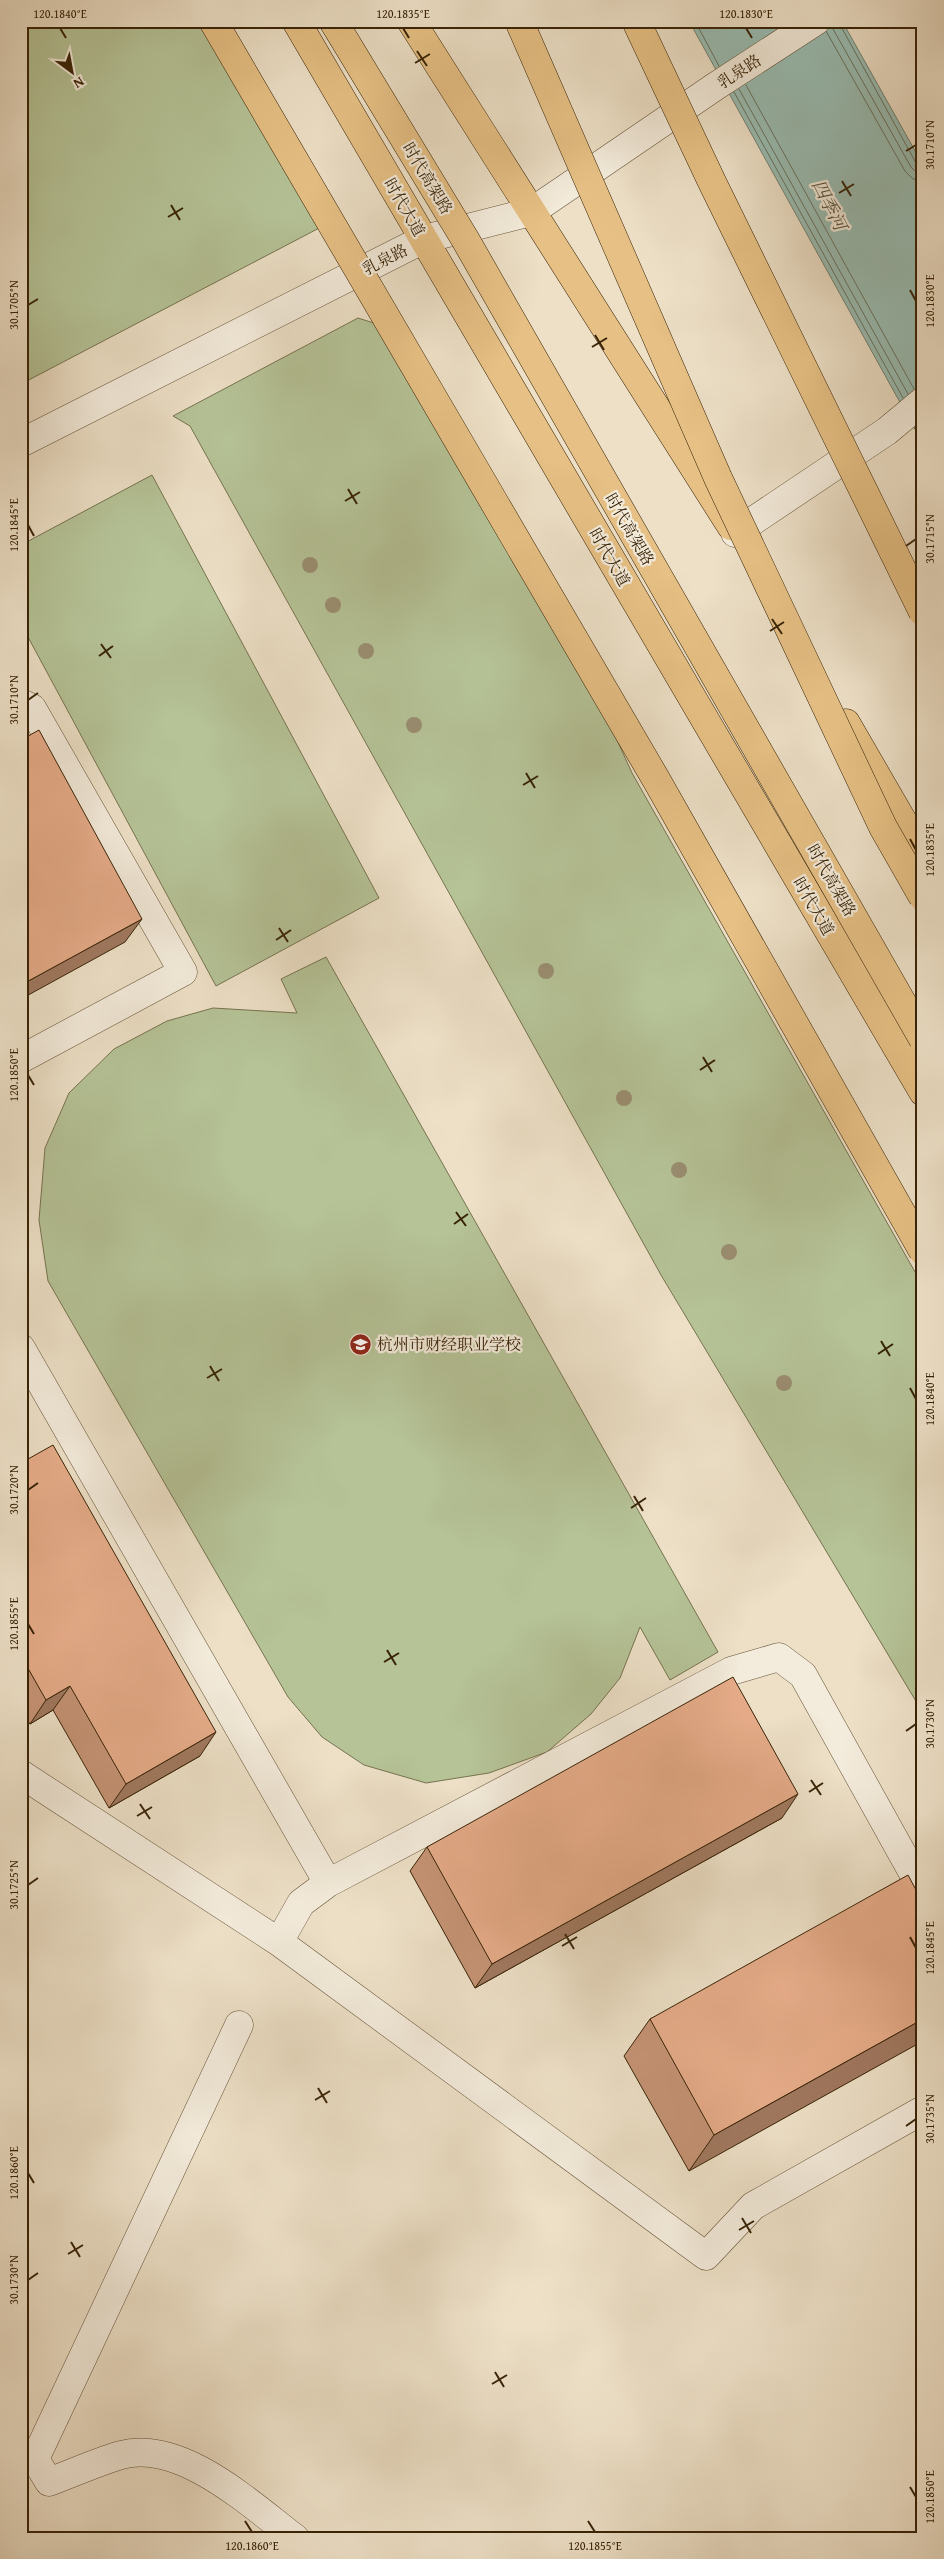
<svg xmlns="http://www.w3.org/2000/svg" width="944" height="2559" viewBox="0 0 944 2559" font-family="'Gentium Book Plus','Noto Serif SC',serif">
  <style>
    .green { fill: #b5c397; stroke: #76734f }
    .water { fill: #99bdb3; stroke: #727f6e }
    .lines { fill: none; stroke-linecap: round; stroke-linejoin: round }
    .shore { stroke: #68705d; stroke-width: 1 }
    .minor-casing { stroke: #655237; stroke-width: 29 }
    .major-casing { stroke: #382307; stroke-width: 29 }
    .minor { stroke: #f3ebdb; stroke-width: 28 }
    .major { stroke: #e6c084; stroke-width: 28 }
    .highway-bridge-casing { stroke: #382307; stroke-width: 29; stroke-linecap: butt }
    .highway-bridge { stroke: #e6c084; stroke-width: 28 }
    .tree { fill: #9a8e71 }
    .wall { fill: #c59375; stroke: #382307 }
    .shaded-wall { fill: #a0785f; stroke: #382307 }
    .building { fill: #e5ab88; stroke: #382307 }
    .ticks { fill: none; stroke: #382307; stroke-width: 2 }
    .labels { text-anchor: middle; stroke-width: 4.5; stroke-linejoin: round; paint-order: stroke }
    .street-label { font-size: 16px; fill: #382307; stroke: #f3ebdb }
    .poi-label { font-size: 16px; fill: #382307; stroke: #f3ebdb; text-anchor: start }
    .water-label { font-size: 18px; font-style: italic; fill: #55513b; stroke: #f3ebdb }
    .neatline { fill: none; stroke: #382307; stroke-width: 2 }
    .ticks-label { font-size: 12px; text-anchor: middle; fill: #382307 }
  </style>
  <rect width="100%" height="100%" fill="#ede0c7"/>
  <filter id="stains"><feTurbulence type="fractalNoise" baseFrequency=".004" numOctaves="4"/><feColorMatrix values="0 0 0 0 .2 0 0 0 0 .09 0 0 0 0 .02 0 0 0 .5 -.17"/></filter>
  <radialGradient id="worn" r=".72"><stop offset=".6" stop-color="#630" stop-opacity="0"/><stop offset="1" stop-color="#630" stop-opacity=".3"/></radialGradient>
  <!-- green -->
  <path class="green" d="M21,21H200L325,225L21,384Z
    M358,318L377,324L602,707L632,773L923,1286V1713L661,1275L190,426L173,416Z
    M152,475L379,898L216,986L21,624V545Z
    M326,957L718,1652L670,1680L640,1627L620,1678L591,1714L547,1752L489,1773L426,1783L364,1765L322,1737L288,1697L48,1281L39,1220L45,1148L69,1093L114,1049L167,1021L213,1008L297,1013L281,979Z"/>
  <!-- water -->
  <path class="water" d="M689,21H842L923,165V444Z"/>
  <g class="lines">
    <!-- shore -->
    <path class="shore" d="M695,21L719,66
      M832,21L833,29L911,167L916,172L923,173
      M838,21L916,163L923,166
      M826,31L905,171L913,179L923,180
      M746,85L914,389
      M739,89L908,394
      M734,92L903,398"/>
    <defs>
      <path id="minor" d="M21,443L424,239L531,212L716,86L816,21
        M735,533L887,431L923,401
        M21,703L32,708L183,972L21,1059
        M21,1348L328,1883
        M21,1774L279,1942L706,2256L753,2206L923,2110
        M279,1942L301,1903L328,1883L731,1671L779,1657L803,1675L923,1891
        M239,2025L35,2459L49,2482C73,2473 97,2462 121,2455C181,2439 250,2504 295,2538"/>
      <path id="major" d="M296,21L923,1092
        M411,21L731,526
        M846,723L923,856"/>
    </defs>
    <!-- minor casing -->
    <use href="#minor" class="minor-casing"/>
    <!-- major casing -->
    <use href="#major" class="major-casing"/>
    <!-- minor -->
    <use href="#minor" class="minor"/>
    <!-- major -->
    <use href="#major" class="major"/>
    <defs>
      <path id="highway-bridge" d="M213,21L657,781L923,1251
        M333,21L465,239L923,1039
        M519,21L718,478L883,827L923,897
        M636,21L712,182L923,612"/>
    </defs>
    <!-- highway-bridge casing -->
    <use href="#highway-bridge" class="highway-bridge-casing"/>
    <!-- highway-bridge -->
    <use href="#highway-bridge" class="highway-bridge"/>
  </g>
  <!-- trees -->
  <g class="tree">
    <circle cx="310" cy="565" r="8"/>
    <circle cx="333" cy="605" r="8"/>
    <circle cx="366" cy="651" r="8"/>
    <circle cx="414" cy="725" r="8"/>
    <circle cx="546" cy="971" r="8"/>
    <circle cx="624" cy="1098" r="8"/>
    <circle cx="679" cy="1170" r="8"/>
    <circle cx="729" cy="1252" r="8"/>
    <circle cx="784" cy="1383" r="8"/>
  </g>
  <!-- wall -->
  <path class="wall" d="M21,1463L200,1756L109,1808L53,1710L30,1724L21,1709Z
    M782,1818L475,1988L410,1871L427,1847Z
    M923,1903L689,2171L624,2056L650,2019Z"/>
  <!-- shaded-wall -->
  <path class="shaded-wall" d="M142,919L125,942L21,999V985Z
    M70,1686L53,1710L30,1724L46,1700Z
    M216,1732L200,1756L109,1808L126,1784Z
    M798,1794L782,1818L475,1988L492,1964Z
    M923,2019V2041L689,2171L714,2135Z"/>
  <!-- building -->
  <path class="building" d="M39,730L142,919L21,985V740Z
    M53,1445L216,1732L126,1784L70,1686L46,1700L21,1656V1463Z
    M733,1677L798,1794L492,1964L427,1847Z
    M908,1875L923,1903V2019L714,2135L650,2019Z"/>
  <!-- ticks -->
  <path class="ticks" d="M60,28L66,38M403,28L409,38M746,28L752,38M417,51L427,66M415,63L430,54M906,151L916,145M842,181L851,196M839,193L854,184M171,205L180,220M168,217L183,208M910,290L916,301M28,305L38,299M595,335L604,350M592,347L607,338M348,489L357,504M345,501L360,492M28,525L34,536M906,546L916,539M772,619L782,634M770,631L784,622M101,644L111,658M99,656L113,646M28,700L38,693M526,773L535,788M523,785L538,776M910,839L916,850M279,928L288,942M276,940L291,930M703,1057L712,1072M700,1070L715,1060M28,1075L34,1085M456,1212L466,1226M454,1224L468,1214M881,1341L890,1356M878,1354L893,1344M210,1366L219,1381M207,1378L222,1369M910,1388L916,1399M28,1490L38,1483M634,1496L643,1511M631,1508L646,1498M28,1624L34,1634M387,1650L396,1665M384,1662L399,1653M906,1731L916,1724M811,1780L821,1795M809,1792L823,1783M140,1804L150,1819M137,1816L152,1807M28,1885L38,1878M565,1934L574,1949M910,1937L916,1948M562,1946L577,1937M318,2088L327,2103M315,2100L330,2091M906,2126L916,2119M28,2173L34,2183M742,2218L751,2233M739,2230L754,2221M71,2242L80,2257M68,2254L83,2245M28,2280L38,2273M495,2372L504,2387M492,2384L507,2375M910,2487L916,2497M245,2521L252,2532M588,2521L595,2532"/>
  <!-- icons -->
  <defs>
    <symbol id="school-disc" viewBox="-11 -11 22 22"><circle r="9.5" fill="#8f2418" stroke="#f3ebdb"/><path d="M0-5L7-2L0 1L-7-2ZM-4 1L0 2.5L4 1V4Q0 6-4 4Z" fill="#fff"/></symbol>
  </defs>
  <g fill-rule="evenodd">
    <use href="#school-disc" x="348" y="1332" width="25" height="25"/>
  </g>
  <g class="labels">
    <!-- street labels -->
    <g class="street-label">
      <text transform="translate(739 71) rotate(-33)" y="6">乳泉路</text>
      <text transform="translate(428 178) rotate(59)" y="6">时代高架路</text>
      <text transform="translate(405 207) rotate(60)" y="6">时代大道</text>
      <text transform="translate(385 259) rotate(-27)" y="6">乳泉路</text>
      <text transform="translate(630 529) rotate(60)" y="6">时代高架路</text>
      <text transform="translate(610 557) rotate(60)" y="6">时代大道</text>
      <text transform="translate(832 880) rotate(60)" y="6">时代高架路</text>
      <text transform="translate(814 906) rotate(60)" y="6">时代大道</text>
    </g>
    <!-- poi labels -->
    <g class="poi-label">
      <text x="377" y="1350">杭州市财经职业学校</text>
    </g>
    <!-- water labels -->
    <g class="water-label">
      <text transform="translate(829 205) rotate(63)" y="6">四季河</text>
    </g>
  </g>
  <!-- margin -->
  <rect width="944" height="2559" fill="none" stroke="#ede0c7" stroke-width="55"/>
  <!-- north arrow -->
  <g transform="translate(72 72) rotate(148)" stroke="#f3ebdb" stroke-width="4" paint-order="stroke">
  <path d="M0-4L9 19L0 12L-9 19Z" fill="#382307"/>
  <text y="-8" font-size="14" font-weight="bold" text-anchor="middle" fill="#382307">N</text>
  </g>
  <rect x="28" y="28" width="888" height="2504" class="neatline"/>
  <g class="ticks-label">
    <text x="60" y="18">120.1840°E</text>
    <text x="403" y="18">120.1835°E</text>
    <text x="746" y="18">120.1830°E</text>
    <text transform="translate(930 145) rotate(-90)" y="4">30.1710°N</text>
    <text transform="translate(930 301) rotate(-90)" y="4">120.1830°E</text>
    <text transform="translate(14 305) rotate(-90)" y="4">30.1705°N</text>
    <text transform="translate(14 525) rotate(-90)" y="4">120.1845°E</text>
    <text transform="translate(930 539) rotate(-90)" y="4">30.1715°N</text>
    <text transform="translate(14 700) rotate(-90)" y="4">30.1710°N</text>
    <text transform="translate(930 850) rotate(-90)" y="4">120.1835°E</text>
    <text transform="translate(14 1075) rotate(-90)" y="4">120.1850°E</text>
    <text transform="translate(930 1399) rotate(-90)" y="4">120.1840°E</text>
    <text transform="translate(14 1490) rotate(-90)" y="4">30.1720°N</text>
    <text transform="translate(14 1624) rotate(-90)" y="4">120.1855°E</text>
    <text transform="translate(930 1724) rotate(-90)" y="4">30.1730°N</text>
    <text transform="translate(14 1885) rotate(-90)" y="4">30.1725°N</text>
    <text transform="translate(930 1948) rotate(-90)" y="4">120.1845°E</text>
    <text transform="translate(930 2119) rotate(-90)" y="4">30.1735°N</text>
    <text transform="translate(14 2173) rotate(-90)" y="4">120.1860°E</text>
    <text transform="translate(14 2280) rotate(-90)" y="4">30.1730°N</text>
    <text transform="translate(930 2497) rotate(-90)" y="4">120.1850°E</text>
    <text x="252" y="2550">120.1860°E</text>
    <text x="595" y="2550">120.1855°E</text>
  </g>
  <rect width="100%" height="100%" filter="url(#stains)"/>
  <rect width="100%" height="100%" fill="url(#worn)"/>
</svg>
